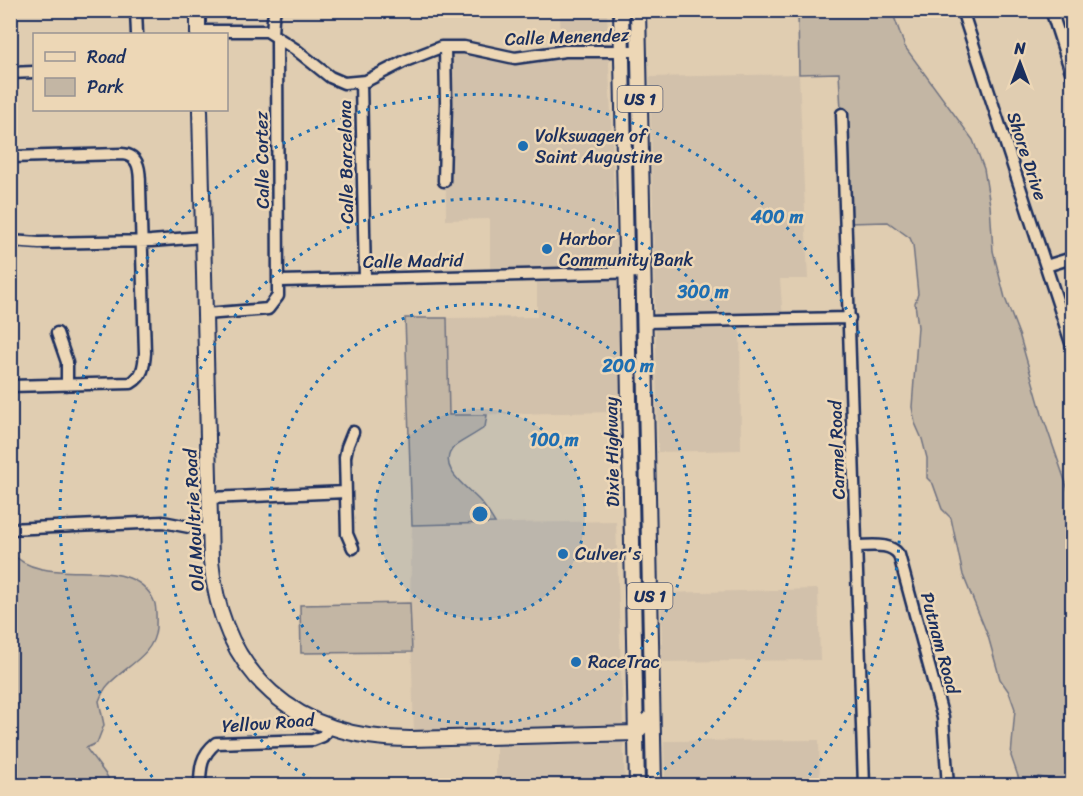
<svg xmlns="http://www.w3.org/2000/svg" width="1083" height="796" viewBox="0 0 1083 796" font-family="Sriracha,sans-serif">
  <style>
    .built { fill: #d2c1ab }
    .green { fill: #c3b6a4; stroke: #6f7281; stroke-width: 1.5 }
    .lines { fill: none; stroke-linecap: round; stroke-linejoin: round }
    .minor-casing { stroke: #1b2f5e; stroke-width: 15 }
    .major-casing { stroke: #1b2f5e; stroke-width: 18 }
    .minor { stroke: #edd7b6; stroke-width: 10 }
    .major { stroke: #edd7b6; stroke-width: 14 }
    .ring { fill: none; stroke: #1f6fb2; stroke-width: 3; stroke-dasharray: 3 6 }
    .poi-dot { fill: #1f6fb2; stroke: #edd7b6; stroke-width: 2 }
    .labels { text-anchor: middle; stroke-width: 5; stroke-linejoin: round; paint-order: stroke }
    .shield { fill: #edd7b6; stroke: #5a6178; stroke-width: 1.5 }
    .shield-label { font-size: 16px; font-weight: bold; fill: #1b2f5e }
    .street-label { font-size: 18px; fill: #1b2f5e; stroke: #edd7b6 }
    .poi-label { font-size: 18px; fill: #1b2f5e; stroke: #edd7b6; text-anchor: start }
    .centre { fill: #1f6fb2; stroke: #edd7b6; stroke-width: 3 }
    .ring-label { font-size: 18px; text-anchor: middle; font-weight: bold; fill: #1f6fb2; stroke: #edd7b6; stroke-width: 5; stroke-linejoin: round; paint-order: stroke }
  </style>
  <rect width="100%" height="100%" fill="#e0cdb1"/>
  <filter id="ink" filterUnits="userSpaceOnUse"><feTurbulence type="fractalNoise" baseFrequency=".0167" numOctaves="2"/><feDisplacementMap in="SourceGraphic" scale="12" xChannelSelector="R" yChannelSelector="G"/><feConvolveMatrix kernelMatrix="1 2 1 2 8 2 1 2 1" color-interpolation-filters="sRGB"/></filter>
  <g filter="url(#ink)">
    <!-- built -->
    <path class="built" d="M560,11H607L622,412L449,415L447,318L537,317V274L490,273V219L446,220L445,49L516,59L561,52Z
      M799,74L808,279H780L783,319L740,320L741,450L658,452L650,77Z
      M616,521L623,729L414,734L410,603L412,525Z
      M818,589L820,660L662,662L661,593Z
      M623,737L625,785H496V740Z
      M819,740L820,785H665L664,741Z"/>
    <!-- green -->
    <path class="green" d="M798,11H892L905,47L973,140L984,169L990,205L993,251L1005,298L1020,337L1042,414L1072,501V785C1058,785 1052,778 1038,777L1033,785H1021L1011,756L1015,709L1009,692L1000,679L988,636L963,575L951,518L942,509L933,484L927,478V458L922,439L915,423L912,407L918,327L915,303L918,294L913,245L910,238L888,222L847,223L839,73L799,74Z
      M405,318H447L449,415H487L485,427C478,433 458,443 454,447C435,467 468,488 479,500C485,506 490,515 495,523L412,525Z
      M11,552C43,592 131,549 154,601C157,607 156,620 156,628C154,656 125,666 108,685C104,689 101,696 99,701L104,725L97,743L86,748L107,776L111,785H11Z
      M410,603L412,652L301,653L300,605Z"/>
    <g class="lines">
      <defs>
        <path id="minor" d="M136,10L137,34
          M962,10L1072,346
          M1051,10L1072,75
          M198,31H267L295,49L330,77L344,83L366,81L405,61L441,47H464L515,58L565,51H639
          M272,34L273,19L275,10
          M10,73L34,72
          M361,82L365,278
          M842,114L864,786
          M10,157L122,154C140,155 140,172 140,187L145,353C144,366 143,376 131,383L10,386
          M444,181L446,103L445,47
          M10,241L39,243L151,241L203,237
          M1046,266L1072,258
          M280,281L644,272
          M205,314L268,309L278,296L277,39
          M645,322L850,318
          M57,333L67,362V385
          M209,498L346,492
          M10,529L163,522L210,531
          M856,546C871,546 890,542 899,555L943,718L948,786
          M353,548L347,534L345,457L347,447L353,432
          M200,786C200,768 201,755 216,743L313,740L323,736L329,727"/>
        <path id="major" d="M198,10V34
          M621,10L637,786
          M638,10L654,786
          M200,110L211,561C222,675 296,739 410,739L636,733L652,716"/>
      </defs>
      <!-- minor casing -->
      <use href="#minor" class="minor-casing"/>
      <!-- major casing -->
      <use href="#major" class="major-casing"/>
      <!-- minor -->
      <use href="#minor" class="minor"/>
      <!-- major -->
      <use href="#major" class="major"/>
    </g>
  </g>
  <!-- distance rings -->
  <circle cx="480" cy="514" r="105" fill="#1f6fb2" fill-opacity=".12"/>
  <g class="ring">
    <circle cx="480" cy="514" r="105"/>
    <circle cx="480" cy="514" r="210"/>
    <path d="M320 785A315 315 0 1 1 640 785"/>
    <path d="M158 784A420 420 0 1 1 802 784"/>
  </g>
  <!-- markers -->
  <g class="poi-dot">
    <circle cx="523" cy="146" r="6"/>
    <circle cx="547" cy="249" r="6"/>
    <circle cx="563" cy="554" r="6"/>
    <circle cx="576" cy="662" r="6"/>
  </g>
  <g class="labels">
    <!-- shield labels -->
    <g class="shield">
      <rect x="617.5" y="86" width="45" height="26" rx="4.5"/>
      <rect x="627.5" y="583" width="45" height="26" rx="4.5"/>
    </g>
    <g class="shield-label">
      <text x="640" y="105">US 1</text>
      <text x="650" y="602">US 1</text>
    </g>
    <!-- street labels -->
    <g class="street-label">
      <text transform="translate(567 37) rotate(-2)" y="6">Calle Menendez</text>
      <text transform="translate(1027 156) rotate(72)" y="6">Shore Drive</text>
      <text transform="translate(262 160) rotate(-91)" y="6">Calle Cortez</text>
      <text transform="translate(346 162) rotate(-91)" y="6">Calle Barcelona</text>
      <text transform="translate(413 261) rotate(-1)" y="6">Calle Madrid</text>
      <text transform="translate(837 450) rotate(-92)" y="6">Carmel Road</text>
      <text transform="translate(612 452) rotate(-91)" y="6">Dixie Highway</text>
      <text transform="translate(194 520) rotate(-93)" y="6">Old Moultrie Road</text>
      <text transform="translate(940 643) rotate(75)" y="6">Putnam Road</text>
      <text transform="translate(268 723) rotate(-4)" y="6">Yellow Road</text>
    </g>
    <!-- poi labels -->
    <g class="poi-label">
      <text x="535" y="142">Volkswagen of<tspan x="535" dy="21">Saint Augustine</tspan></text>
      <text x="559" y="245">Harbor<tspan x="559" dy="21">Community Bank</tspan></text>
      <text x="575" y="560">Culver's</text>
      <text x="588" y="668">RaceTrac</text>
    </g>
  </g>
  <circle cx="480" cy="514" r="9" class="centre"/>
  <g class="ring-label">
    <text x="777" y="223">400 m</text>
    <text x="703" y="298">300 m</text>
    <text x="628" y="372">200 m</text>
    <text x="554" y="446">100 m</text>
  </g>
  <!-- margin -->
  <rect width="1083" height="796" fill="none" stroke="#edd7b6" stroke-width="36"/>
  <rect x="18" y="18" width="1047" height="760" fill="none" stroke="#1b2f5e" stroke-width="2" filter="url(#ink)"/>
  <!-- legend -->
  <rect x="33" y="33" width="195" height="78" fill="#edd7b6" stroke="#999493" stroke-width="1.5"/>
  <rect x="45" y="52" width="30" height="9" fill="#edd7b6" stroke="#999493" stroke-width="1.5"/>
  <text x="87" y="63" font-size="18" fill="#1b2f5e">Road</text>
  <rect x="45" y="78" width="30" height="18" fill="#c3b6a4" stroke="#999493" stroke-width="1.5"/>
  <text x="87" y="93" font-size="18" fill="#1b2f5e">Park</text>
  <!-- north arrow -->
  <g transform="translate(1020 63)" stroke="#edd7b6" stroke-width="4.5" paint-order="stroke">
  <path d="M0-4.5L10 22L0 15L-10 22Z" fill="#1b2f5e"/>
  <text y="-9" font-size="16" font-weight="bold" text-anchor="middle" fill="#1b2f5e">N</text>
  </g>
</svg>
